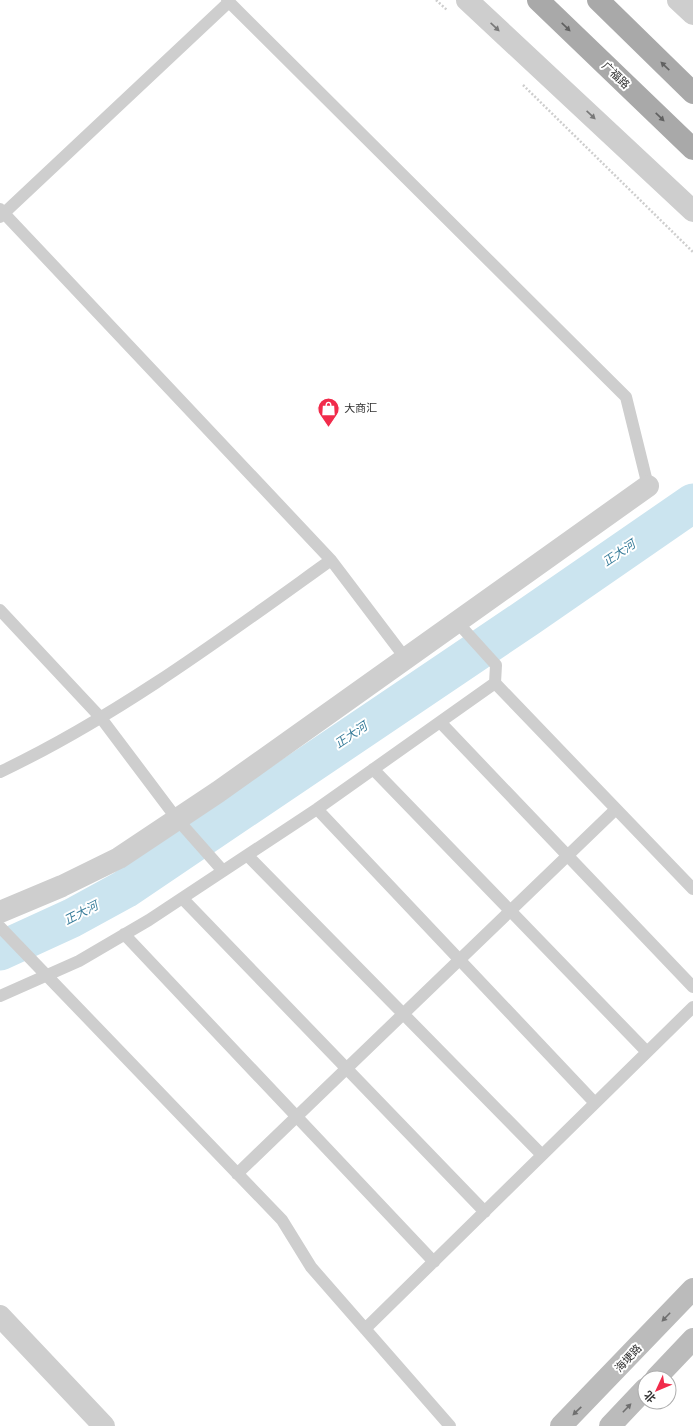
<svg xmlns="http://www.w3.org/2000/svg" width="693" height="1426" viewBox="0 0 693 1426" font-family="'PT Sans Narrow','Noto Sans SC',sans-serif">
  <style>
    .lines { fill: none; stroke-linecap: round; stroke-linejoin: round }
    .river { stroke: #cbe4ef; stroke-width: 39 }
    .path { stroke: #cecece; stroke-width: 2.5; stroke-dasharray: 2 2; stroke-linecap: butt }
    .service { stroke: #cecece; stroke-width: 12 }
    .minor { stroke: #cecece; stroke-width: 22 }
    .tertiary { stroke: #cecece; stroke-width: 22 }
    .secondary { stroke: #bbb; stroke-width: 22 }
    .primary { stroke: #a9a9a9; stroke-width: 22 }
    .oneway { fill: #787878 }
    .oneway2 { fill: #616161 }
    .oneway3 { fill: #6f6f6f }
    .labels { text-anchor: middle; stroke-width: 4; stroke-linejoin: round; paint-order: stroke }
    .street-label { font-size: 11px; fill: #313131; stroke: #fff }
    .poi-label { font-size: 11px; fill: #313131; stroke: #fff; text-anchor: start }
    .water-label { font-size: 12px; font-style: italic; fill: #397d9a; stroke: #fff }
  </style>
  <rect width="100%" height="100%" fill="#fff"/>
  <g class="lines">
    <!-- river -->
    <path class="river" d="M0,951L72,918L125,889L528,617L693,503"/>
    <!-- path -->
    <path class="path" d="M436,0L447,10
      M523,85L693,252"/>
    <!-- service -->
    <path class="service" d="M227,0L626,397L648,486
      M0,209L331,560L406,659
      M0,217L229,2
      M0,610L101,718L177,819L223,871
      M495,683L693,889
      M440,722L693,987
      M373,769L647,1052
      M0,772C118,716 225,636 331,560
      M317,809L595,1103
      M247,855L542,1155
      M182,898L485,1212
      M0,927L282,1220L311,1267L450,1426
      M124,934L434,1262
      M0,996L79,961L149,920L317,809L495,683L496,665L457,622
      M237,1174L616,809
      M365,1329L693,1007"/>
    <!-- minor -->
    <path class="minor" d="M467,0L693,211
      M0,912L62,886L119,858L218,792L648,486"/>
    <!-- tertiary -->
    <path class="tertiary" d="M678,0L693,14
      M0,1316L104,1426"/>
    <!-- secondary -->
    <path class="secondary" d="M656,1378L693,1339
      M561,1426L693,1289
      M610,1426L645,1389"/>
    <!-- primary -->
    <path class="primary" d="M538,0L693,149
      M598,0L693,93"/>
  </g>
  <!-- one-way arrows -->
  <defs><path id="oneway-solid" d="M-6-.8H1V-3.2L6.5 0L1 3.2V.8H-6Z"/></defs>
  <g class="oneway">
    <use href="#oneway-solid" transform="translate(495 27) rotate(43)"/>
    <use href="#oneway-solid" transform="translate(591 115) rotate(43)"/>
  </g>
  <g class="oneway2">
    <use href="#oneway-solid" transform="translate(566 27) rotate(44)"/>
    <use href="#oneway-solid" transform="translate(665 66) rotate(-136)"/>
    <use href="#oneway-solid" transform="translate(660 117) rotate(44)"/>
  </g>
  <g class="oneway3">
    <use href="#oneway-solid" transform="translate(666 1317) rotate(134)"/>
    <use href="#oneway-solid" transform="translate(627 1408) rotate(-46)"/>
    <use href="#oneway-solid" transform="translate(577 1411) rotate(136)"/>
  </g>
  <!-- icons -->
  <defs>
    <symbol id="shop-pin" viewBox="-11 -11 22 30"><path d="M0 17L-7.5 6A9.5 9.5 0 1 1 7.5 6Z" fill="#f12b4b" stroke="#fff"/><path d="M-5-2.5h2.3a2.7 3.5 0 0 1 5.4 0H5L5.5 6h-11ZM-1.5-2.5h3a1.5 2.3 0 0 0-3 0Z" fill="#fff"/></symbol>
  </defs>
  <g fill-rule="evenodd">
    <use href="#shop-pin" x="316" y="396" width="25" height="34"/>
  </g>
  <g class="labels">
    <!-- street labels -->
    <g class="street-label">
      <text transform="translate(616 75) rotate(44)" y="4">广福路</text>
      <text transform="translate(628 1358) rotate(-47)" y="4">海埂路</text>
    </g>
    <!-- poi labels -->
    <g class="poi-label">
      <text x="344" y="412">大商汇</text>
    </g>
    <!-- water labels -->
    <g class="water-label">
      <text transform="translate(619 553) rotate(-34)" y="4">正大河</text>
      <text transform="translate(351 735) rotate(-34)" y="4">正大河</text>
      <text transform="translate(81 913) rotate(-27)" y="4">正大河</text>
    </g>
  </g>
  <!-- north arrow -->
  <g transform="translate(657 1390) rotate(226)"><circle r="19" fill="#ffffff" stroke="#adadad"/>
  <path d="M0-3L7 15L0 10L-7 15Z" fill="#f12b4b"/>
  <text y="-6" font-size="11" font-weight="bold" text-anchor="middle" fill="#313131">北</text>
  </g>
</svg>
